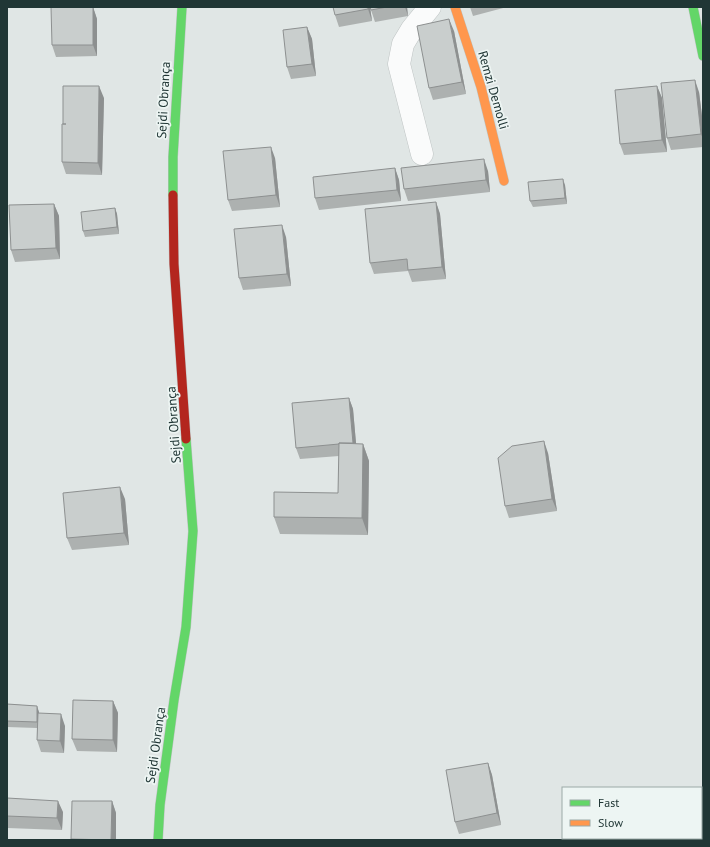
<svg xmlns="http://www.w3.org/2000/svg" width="710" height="847" viewBox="0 0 710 847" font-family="'PT Sans',sans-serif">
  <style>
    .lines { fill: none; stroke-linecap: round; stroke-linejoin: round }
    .street-casing { stroke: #bdc2c2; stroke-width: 23 }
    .fast-casing { stroke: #bdc3c2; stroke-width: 10 }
    .slow-casing { stroke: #bdc3c2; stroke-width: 10 }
    .jam-casing { stroke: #bdc3c2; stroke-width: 10 }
    .street { stroke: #fafbfb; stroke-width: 22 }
    .fast { stroke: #63d668; stroke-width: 9 }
    .slow { stroke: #ff974d; stroke-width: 9 }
    .jam { stroke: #b3261e; stroke-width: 9 }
    .wall { fill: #adb1b0 }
    .shaded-wall { fill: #8d9090 }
    .building { fill: #c9cecd; stroke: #8d9090 }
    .labels { text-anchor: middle; stroke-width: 3.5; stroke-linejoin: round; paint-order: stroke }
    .street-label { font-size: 13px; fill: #203635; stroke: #edf5f3 }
  </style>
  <rect width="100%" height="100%" fill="#e0e6e5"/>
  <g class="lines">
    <defs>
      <path id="street" d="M422,154L399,64L403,44L412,29L430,7"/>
      <path id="fast" d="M693,7L703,56
        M173,195V157L182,7
        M158,840L160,805L174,700L186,627L193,531L186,439"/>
      <path id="slow" d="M455,7L481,87L504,181"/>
      <path id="jam" d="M173,195L174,264L186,439"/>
    </defs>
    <!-- street casing -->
    <use href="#street" class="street-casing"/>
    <!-- fast casing -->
    <use href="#fast" class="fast-casing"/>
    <!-- slow casing -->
    <use href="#slow" class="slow-casing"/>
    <!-- jam casing -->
    <use href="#jam" class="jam-casing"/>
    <!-- street -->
    <use href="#street" class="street"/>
    <!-- fast -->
    <use href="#fast" class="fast"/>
    <!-- slow -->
    <use href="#slow" class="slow"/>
    <!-- jam -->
    <use href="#jam" class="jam"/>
  </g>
  <!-- wall -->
  <path class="wall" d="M93,7L97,19V56L56,57L52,45Z
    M370,7L372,21L339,27L335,15Z
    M370,7H407L408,16L375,22Z
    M470,7H507L473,16Z
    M307,27L312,39L316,76L291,79L287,67Z
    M454,31L466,94L433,100L429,88Z
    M657,86L662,98L667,152L624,155L620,144Z
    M699,92L703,124V147L671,150L667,138Z
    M104,98L102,175L66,174L62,162L63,124Z
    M275,158L280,207L232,211L228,200Z
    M395,168L399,180L401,201L319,210L315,198Z
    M488,171L490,192L408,201L404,189Z
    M565,185L567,204L533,207L530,201Z
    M436,202L440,214L446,279L412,282L408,271L374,274L370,263Z
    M54,204L59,216L60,259L15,262L11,250Z
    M115,208L117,214L119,234L85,237L83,231Z
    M286,237L291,286L243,290L239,278Z
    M349,398L353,409L356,444H363L369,461L368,535L280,534L274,517L338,493L339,456L300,459L296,448Z
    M548,453L557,511L509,518L505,506Z
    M125,499L129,545L72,550L67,538Z
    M113,701L118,713L117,752L77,751L72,739Z
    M7,704L37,706L39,713L65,726L64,753L41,752L37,740V728L7,727Z
    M488,763L492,775L501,825L459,834L455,822Z
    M7,798L63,812L62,830L7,828Z
    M112,801L116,813V840H71V839Z"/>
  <!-- shaded-wall -->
  <path class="shaded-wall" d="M93,7L97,19V56L93,45Z
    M368,7H370L372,21L368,9Z
    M405,7H407L408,16Z
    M449,19L454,31L466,94L462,82Z
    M307,27L312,39L316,76L312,64Z
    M695,80L699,92L703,124V139L701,134Z
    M99,86L104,98L102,175L98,163Z
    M657,86L662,98L667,152L662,140Z
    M271,147L275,158L280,207L276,195Z
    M484,159L488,171L490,192L486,180Z
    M395,168L399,180L401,201L397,190Z
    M563,179L565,185L567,204L565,198Z
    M436,202L440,214L446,279L442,267Z
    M54,204L59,216L60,259L56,248Z
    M115,208L117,214L119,234L117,227Z
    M282,225L286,237L291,286L287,274Z
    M349,398L353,409L357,454L353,443Z
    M544,441L548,453L557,511L552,499Z
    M363,444L369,461L368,535L362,518Z
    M120,487L125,499L129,545L124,533Z
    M113,701L118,713L117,752L113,740Z
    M37,706L39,712V728L37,722Z
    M61,714L65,726L64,753L60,741Z
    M488,763L492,775L501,825L497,813Z
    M58,801L63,812L62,830L57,818Z
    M112,801L116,813V840H111Z"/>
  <!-- building -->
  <path class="building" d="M51,7H93V45H52Z
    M333,7H368V9L335,15Z
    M370,7H387L371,10Z
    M449,19L462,82L429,88L417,26Z
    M307,27L312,64L287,67L283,30Z
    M695,80L701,134L667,138L661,83Z
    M63,86H99L98,163L62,162V124H66H63Z
    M657,86L662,140L620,144L615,90Z
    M271,147L276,195L228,200L223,151Z
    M484,159L486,180L404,189L401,168Z
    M395,168L397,190L315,198L313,177Z
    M563,179L565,198L530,201L528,182Z
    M436,202L442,267L408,270L407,259L370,263L365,209Z
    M54,204L56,248L11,250L9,205Z
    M115,208L117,227L83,231L81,212Z
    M282,225L287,274L239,278L234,229Z
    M349,398L353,443H339V444L296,448L292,403Z
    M544,441L552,499L505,506L498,458L512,446Z
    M339,443L363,444L362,518L274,517V492L338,493Z
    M120,487L124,533L67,538L63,493Z
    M73,700L113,701V740L72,739Z
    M7,704L37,706V722L7,721Z
    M38,713L61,714L60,741L37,740Z
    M488,763L497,813L455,822L446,770Z
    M7,798L58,801L57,818L7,816Z
    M72,801H112L111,840L71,839Z"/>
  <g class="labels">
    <!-- street labels -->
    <g class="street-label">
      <text transform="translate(494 90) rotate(74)" y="5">Remzi Demolli</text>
      <text transform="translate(163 100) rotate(-87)" y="5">Sejdi Obrança</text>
      <text transform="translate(173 425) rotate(-94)" y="5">Sejdi Obrança</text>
      <text transform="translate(155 745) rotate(-82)" y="5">Sejdi Obrança</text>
    </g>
  </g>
  <!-- border -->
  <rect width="710" height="847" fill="none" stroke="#203635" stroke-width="16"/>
  <!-- legend -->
  <rect x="562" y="787" width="140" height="52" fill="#edf5f3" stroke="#9ba9a7"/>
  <rect x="570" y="800" width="20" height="6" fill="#63d668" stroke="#9ba9a7"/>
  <text x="598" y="807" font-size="12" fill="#203635">Fast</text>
  <rect x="570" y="820" width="20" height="6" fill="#ff974d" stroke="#9ba9a7"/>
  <text x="598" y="827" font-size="12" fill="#203635">Slow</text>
</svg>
